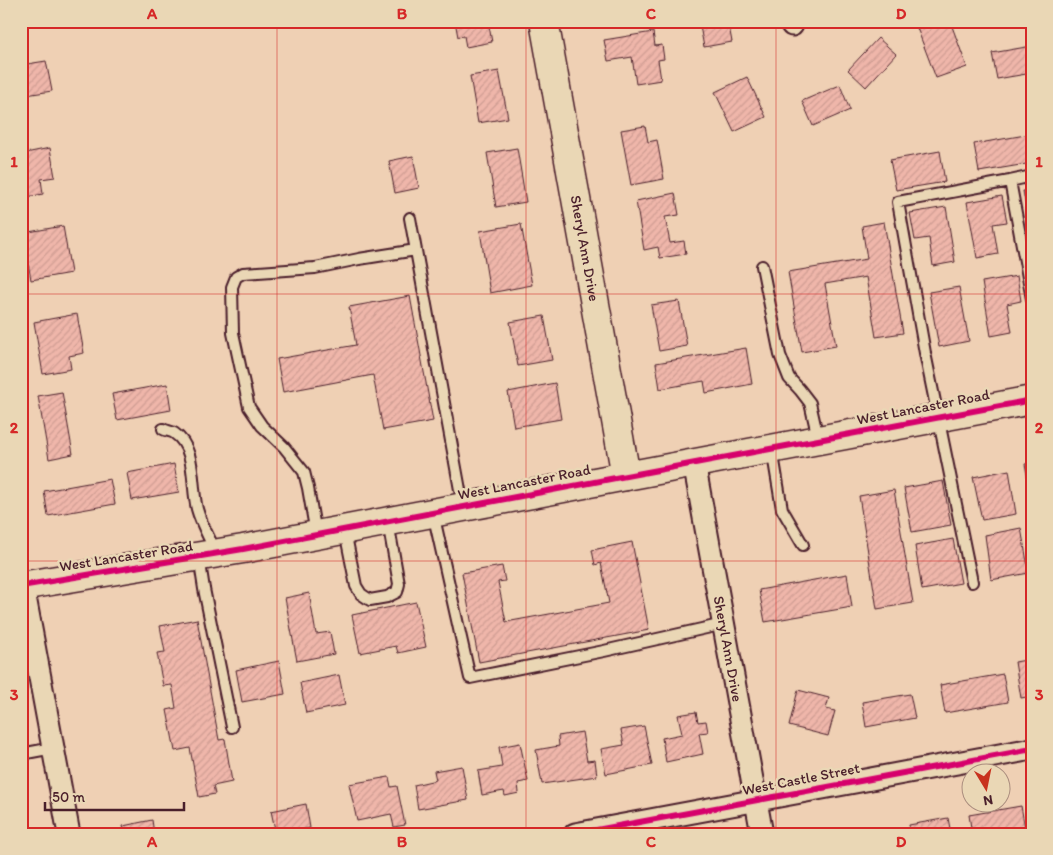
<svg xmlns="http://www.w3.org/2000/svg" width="1053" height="855" viewBox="0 0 1053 855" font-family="Itim,sans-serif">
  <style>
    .building { fill: url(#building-hatch); stroke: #4a1f2b }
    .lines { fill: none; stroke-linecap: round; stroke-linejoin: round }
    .lane-casing { stroke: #4a1f2b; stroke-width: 14 }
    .street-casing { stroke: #4a1f2b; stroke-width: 25 }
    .secondary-casing { stroke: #4a1f2b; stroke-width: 31 }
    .lane { stroke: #ead7b5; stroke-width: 10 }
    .street { stroke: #ead7b5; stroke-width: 21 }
    .secondary { stroke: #ead7b5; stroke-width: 28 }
    .cycleway-casing { stroke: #ead7b5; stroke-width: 9 }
    .cycleway { stroke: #d6006c; stroke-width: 6 }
    .grid { fill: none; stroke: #d62828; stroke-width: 1; stroke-opacity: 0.55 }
    .labels { text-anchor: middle; stroke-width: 5; stroke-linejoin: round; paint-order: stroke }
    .street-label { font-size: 15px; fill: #4a1f2b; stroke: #ead7b5 }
    .neatline { fill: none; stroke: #d62828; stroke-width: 2 }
    .grid-label { font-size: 16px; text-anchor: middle; font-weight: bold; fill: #d62828 }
  </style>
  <defs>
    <pattern id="building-hatch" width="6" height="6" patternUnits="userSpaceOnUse" patternTransform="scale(1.25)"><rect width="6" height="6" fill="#efb6aa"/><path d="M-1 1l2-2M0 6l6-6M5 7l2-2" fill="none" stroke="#ce9c92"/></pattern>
  </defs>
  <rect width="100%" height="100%" fill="#efd0b4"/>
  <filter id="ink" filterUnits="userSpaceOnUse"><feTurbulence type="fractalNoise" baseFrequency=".02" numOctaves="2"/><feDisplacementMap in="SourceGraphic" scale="10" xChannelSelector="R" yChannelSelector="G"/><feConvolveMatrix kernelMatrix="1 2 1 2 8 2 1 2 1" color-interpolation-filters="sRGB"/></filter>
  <g filter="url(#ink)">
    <!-- building -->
    <path class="building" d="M455,21H488L492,42L466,47L464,36L458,37Z
      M612,21H626L627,25L612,27Z
      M699,21H728L732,42L704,47Z
      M934,21H950L967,67L936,78L917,28Z
      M653,32L655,46L662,45L664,59L658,60L661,80L636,84L632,57L608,61L604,40Z
      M878,38L896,54L866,87L848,70Z
      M1032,46V73L997,79L992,53Z
      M46,61L52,91L26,95L29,112L21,113V65Z
      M499,71L508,118L478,123L470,76Z
      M747,77L766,117L734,132L715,92Z
      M840,85L850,110L813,126L802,101Z
      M645,126L648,142L657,140L664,179L631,185L621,130Z
      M1031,134L1032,163L979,172L974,144Z
      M50,148L55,177L41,179L43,194L21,198V154Z
      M517,148L526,202L496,207L487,153Z
      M940,151L945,182L896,190L890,160Z
      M413,156L419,188L395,193L389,161Z
      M1032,190V218H1028L1023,191Z
      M675,193L679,215L665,217L670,243L684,241L686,254L660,258L658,247L644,250L636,201Z
      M1002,196L1007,222L993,224L998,254L977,258L967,202Z
      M946,207L955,262L933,266L929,238L915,240L910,213Z
      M884,222L903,333L876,337L866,277L825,284L836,346L802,352L788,272L867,259L862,226Z
      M521,224L532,285L490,293L480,231Z
      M63,226L71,273L31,280L23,233Z
      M1017,276L1021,301L1007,304L1012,332L991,336L982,282Z
      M959,287L969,341L939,347L929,292Z
      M410,296L433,421L383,430L373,375L283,392L277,359L356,345L349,307Z
      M679,301L687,346L659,351L651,305Z
      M77,314L84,353L69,356L71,369L43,374L34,322Z
      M544,316L552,360L518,366L510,322Z
      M746,348L752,384L706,393L704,381L660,389L656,363Z
      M555,383L561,419L514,427L508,392Z
      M167,384L171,410L117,420L112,394Z
      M62,392L73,454L49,459L38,396Z
      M1032,463V502L1025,464Z
      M174,464L179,492L132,500L127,473Z
      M1009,470L1016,514L982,520L973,477Z
      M110,479L115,504L48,516L44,491Z
      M943,481L951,525L912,532L904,488Z
      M894,490L913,603L877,609L859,496Z
      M1021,528L1029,573L991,580L985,535Z
      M953,539L961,583L922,590L915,546Z
      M632,542L649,630L479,662L462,573L502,566L505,581L498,582L506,622L609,603L601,563L595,565L592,550Z
      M847,574L852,607L765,622L759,590Z
      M309,593L316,634L330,632L334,654L297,661L285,598Z
      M416,602L426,647L398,653L396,646L360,653L352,615Z
      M197,619L219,740L225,739L232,782L213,786L215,794L199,797L190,748L175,751L167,710L176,708L172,685L163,686L157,653L165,652L160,626Z
      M1032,659V696L1021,698L1015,662Z
      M279,661L285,694L242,702L236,670Z
      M1003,674L1008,702L945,713L940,685Z
      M339,675L345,705L306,713L300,683Z
      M798,690L829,698L826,709L835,711L828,736L789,726Z
      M910,694L915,718L866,727L862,702Z
      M696,712L698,722L706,721L708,732L699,733L703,754L666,762L662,738L682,734L678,715Z
      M644,726L652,765L606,774L601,749L624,745L621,730Z
      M582,732L587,761L595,760L597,776L542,784L536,750L559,746L558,736Z
      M520,743L528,781L518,783L519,793L505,796L504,791L482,795L478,771L502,767L499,747Z
      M462,766L468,800L418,809L414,785L436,780L434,771Z
      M389,777L391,787L397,786L405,825L394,827L391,814L357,821L349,784Z
      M306,804L310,828L283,834H276L271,811Z
      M1021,806L1026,834H972L969,815Z
      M948,818L951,834H911L909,825Z
      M152,820L154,834H125L123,826Z"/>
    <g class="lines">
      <defs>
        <path id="lane" d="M1010,181L1032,299
          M410,218L463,506
          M762,266L780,355L789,378L800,390L810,403L818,438
          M163,429C166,431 171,431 174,433C197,448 191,486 197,509C201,524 210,539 216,553
          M772,449L782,509L803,545
          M433,513L470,678L604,651L724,624
          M345,531L356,586L361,594L370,600L387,597L397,592L399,584L388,522
          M316,534L308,488L304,472L284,447L262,426L249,407L233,333L232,287L236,277L243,273L315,268L359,259L416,250
          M199,557L204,589L232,727
          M972,582L925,353L898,202L1010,181L1032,176
          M21,754L53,748"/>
        <g id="street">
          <path d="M791,21L792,25"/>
          <path id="s1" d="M694,463L762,834"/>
          <path d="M23,586L69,834"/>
          <path d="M575,834L1032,749"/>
        </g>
        <g id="secondary">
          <path id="s2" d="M544,21L626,476"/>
          <path d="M21,586L243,549L626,476L1032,400"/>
        </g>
      </defs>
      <!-- lane casing -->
      <use href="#lane" class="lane-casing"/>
      <!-- street casing -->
      <use href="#street" class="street-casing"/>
      <!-- secondary casing -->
      <use href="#secondary" class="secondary-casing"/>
      <!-- lane -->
      <use href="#lane" class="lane"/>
      <!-- street -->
      <use href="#street" class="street"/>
      <!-- secondary -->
      <use href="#secondary" class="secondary"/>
      <defs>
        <path id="cycleway" d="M21,586L243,549L626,476L1032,400
          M575,834L1032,749"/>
      </defs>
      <!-- cycleway casing -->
      <use href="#cycleway" class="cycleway-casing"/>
      <!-- cycleway -->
      <use href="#cycleway" class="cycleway"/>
    </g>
  </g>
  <!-- grid -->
  <path class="grid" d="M277,21V834M526,21V834M776,21V834M21,294H1032M21,561H1032"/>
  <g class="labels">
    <!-- street labels -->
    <g class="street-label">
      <text dy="5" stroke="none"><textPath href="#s2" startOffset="231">Sheryl Ann Drive</textPath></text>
      <text transform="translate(923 407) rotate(-11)" y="5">West Lancaster Road</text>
      <text transform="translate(524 482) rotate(-11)" y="5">West Lancaster Road</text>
      <text transform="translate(126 556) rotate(-9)" y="5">West Lancaster Road</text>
      <text dy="5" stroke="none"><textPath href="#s1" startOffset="189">Sheryl Ann Drive</textPath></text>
      <text transform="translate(801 779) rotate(-11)" y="5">West Castle Street</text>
    </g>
  </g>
  <!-- margin -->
  <rect width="1053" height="855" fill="none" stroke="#ead7b5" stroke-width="55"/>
  <!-- north arrow -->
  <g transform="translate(986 788) rotate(170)"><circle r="24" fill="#ead7b5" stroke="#aa8d7e"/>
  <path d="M0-4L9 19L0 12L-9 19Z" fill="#c8321e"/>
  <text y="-8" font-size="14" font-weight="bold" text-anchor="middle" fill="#4a1f2b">N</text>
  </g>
  <!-- scale -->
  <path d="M45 802v8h139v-8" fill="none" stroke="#4a1f2b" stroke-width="2.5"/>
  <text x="52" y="802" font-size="15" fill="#4a1f2b" stroke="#ead7b5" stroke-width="4" paint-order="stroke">50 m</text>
  <rect x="28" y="28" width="998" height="800" class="neatline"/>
  <g class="grid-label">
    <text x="152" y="19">A</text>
    <text x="402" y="19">B</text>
    <text x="651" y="19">C</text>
    <text x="901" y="19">D</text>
    <text x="14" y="167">1</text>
    <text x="1039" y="167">1</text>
    <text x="14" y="433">2</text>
    <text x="1039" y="433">2</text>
    <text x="14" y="700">3</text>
    <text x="1039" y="700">3</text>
    <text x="152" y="847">A</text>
    <text x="402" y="847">B</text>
    <text x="651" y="847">C</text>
    <text x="901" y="847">D</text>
  </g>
</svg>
